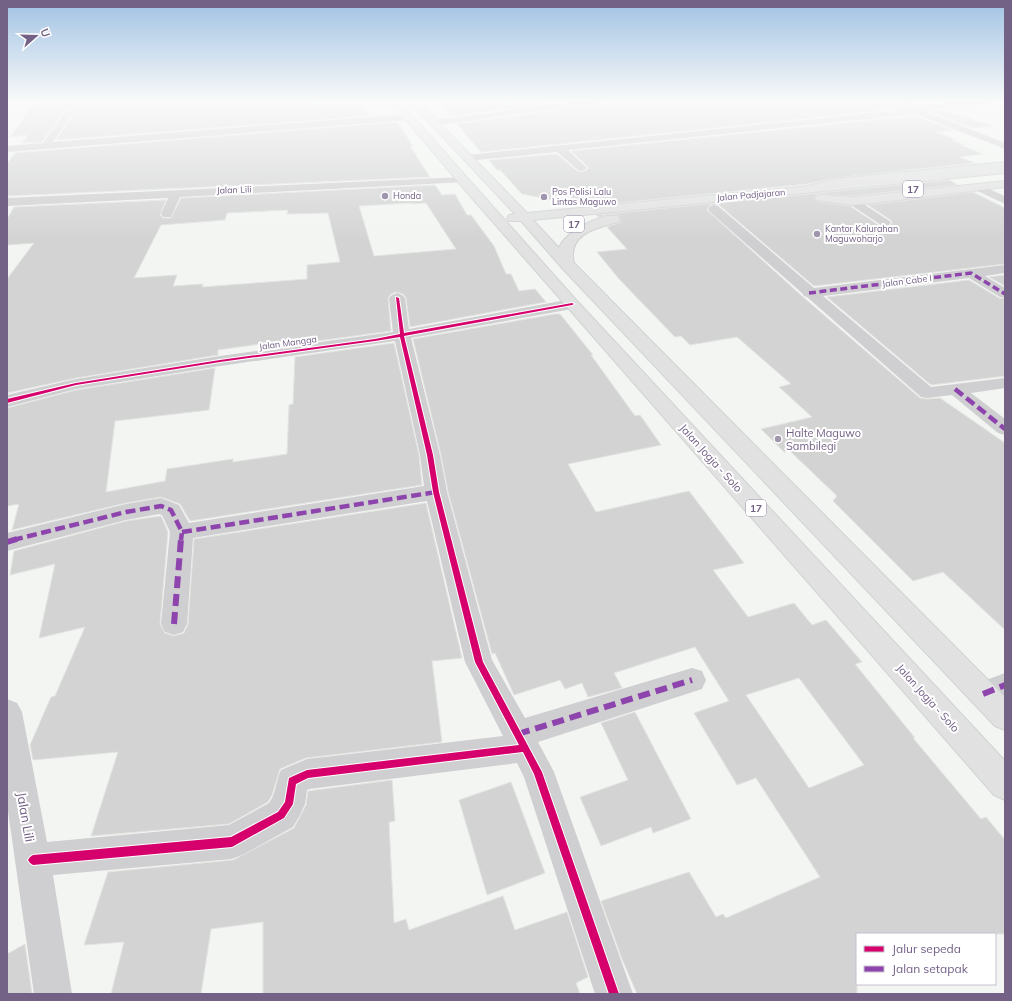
<svg xmlns="http://www.w3.org/2000/svg" width="1012" height="1001" viewBox="0 0 1012 1001" font-family="Mulish,sans-serif">
  <style>
    .building { fill: #d3d3d4; stroke: #e2e4e2; fill-rule: evenodd }
    .lines { fill: none; stroke-linecap: round; stroke-linejoin: round }
    .secondary-casing { stroke: #d1d1d3; stroke-width: 2 }
    .highway-casing { stroke: #d1d2d2; stroke-width: 2 }
    .street { fill: #cfced0; fill-rule: evenodd }
    .secondary { fill: #e1e1e2; fill-rule: evenodd }
    .highway { fill: #e1e1e2; fill-rule: evenodd }
    .quiet-far3 { stroke: #8e44ad; stroke-width: 2; stroke-dasharray: 4.5 2; stroke-linecap: butt }
    .quiet-far2 { stroke: #8e44ad; stroke-width: 3.5; stroke-dasharray: 7 3.5; stroke-linecap: butt }
    .quiet-far1 { stroke: #8e44ad; stroke-width: 4.5; stroke-dasharray: 10 4.5; stroke-linecap: butt }
    .quiet { stroke: #8e44ad; stroke-width: 6; stroke-dasharray: 12 6; stroke-linecap: butt }
    .cycleway-casing { stroke: #fff; stroke-width: 2 }
    .cycleway { fill: #d6006c; fill-rule: evenodd }
    .poi-dot { fill: #9f95ac; stroke: #fff; stroke-width: 1.5 }
    .labels { text-anchor: middle; stroke-width: 4; stroke-linejoin: round; paint-order: stroke }
    .far-street-label { font-size: 9px; fill: #736186; stroke: #fff }
    .far-poi-label { font-size: 9px; fill: #736186; stroke: #fff; text-anchor: start }
    .shield { fill: #fff; stroke: #9d90aa; stroke-width: 1 }
    .shield-label { font-size: 10px; font-weight: bold; fill: #736186 }
    .poi-label { font-size: 11px; fill: #736186; stroke: #fff; text-anchor: start }
    .street-label { font-size: 11px; fill: #736186; stroke: #fff }
    .near-street-label { font-size: 13px; fill: #736186; stroke: #fff }
  </style>
  <rect width="100%" height="100%" fill="#f2f5f2"/>
  <!-- building -->
  <path class="building" d="M36,101H313L314,104L328,103L329,105H363L369,116L56,140L74,114V112L69,109L65,110L42,142L22,143L28,135L10,137Z
    M437,101H569L450,116Z
    M609,101H901L900,104L906,108L481,152L457,124L604,104Z
    M943,110L993,126L972,128L928,111Z
    M915,116L952,130L935,132L955,139L952,140L965,145H960L983,154L959,157L975,163L835,178L808,184L588,206L583,201L576,202L563,189L553,200L522,194L500,170H497L489,160L557,154L577,171L582,172L588,169V167L571,151Z
    M397,122L413,146H410L430,177L7,196V164L15,153Z
    M949,180L958,185L852,196L821,194L816,195L814,198L816,201L821,202L850,206L880,226H889L892,223V221L868,205L973,192L1005,208V264L814,286L719,205H710L707,210L803,297L920,398L927,399L940,398L1005,443V630L943,572L913,581L833,501L837,496L790,451L784,452L761,429L812,417L779,387L791,384L737,337L690,345L681,336L675,337L619,279L597,252L627,249L607,227L619,223L621,220L619,215L611,214L598,217L596,215Z
    M435,185L442,195L455,194L467,215H471L494,246L506,274H511L519,291L535,289L546,302L410,327L406,298L403,294L396,292L391,294L388,298L391,331L295,344L296,339L218,350V355L76,378L7,393V279L34,243L7,245V219L14,207L166,200L160,215L163,218H171L181,198ZM412,203L413,204L426,203L456,249L374,256L359,206ZM288,210L287,214L328,213L340,262L307,265V279L202,287L203,284L173,286L177,275L134,278L161,225L225,220L227,213Z
    M1005,275V286L989,277Z
    M969,280L999,298L1005,299V376L931,385L827,297Z
    M555,314H560L593,355H591L635,416L640,415L661,445L568,464L596,512L689,491L744,563L713,570L748,617L794,603L812,625L826,620L862,662L855,664L915,738H913L981,819L986,817L1005,840V934H857V994H637L622,959L601,901L689,872L716,917L723,914L726,918L820,877L756,778L737,785L694,713L729,701L695,647L614,673L622,688L588,697L582,683L565,689L560,680L514,695L495,653L492,654L448,492L441,455L413,339ZM799,678L864,765L809,788L746,695Z
    M394,343L419,455L422,485L190,521L180,504L161,497L126,503L12,530L19,504L7,506V408L76,390L215,368L209,410L115,421L106,492L165,481L167,469L233,459V462L287,454L289,405L293,404L295,357Z
    M426,503L462,658L432,661L442,742L306,758L280,769L272,795L268,802L229,824L91,836L118,752L33,760L30,745L51,697L55,696L85,627L39,638L55,564L10,575L14,551L126,521L161,516L168,532L160,624L165,633L174,636L184,633L188,624L194,539Z
    M635,712L691,819L653,833L651,827L601,846L580,797L628,780L601,723Z
    M392,780L395,821L389,822L394,923L406,919L409,930L503,896L515,930L567,912L588,977L576,983L580,994H263V922L211,929L201,994H111L124,942L84,945L108,872L233,860L294,828L306,805L308,791Z
    M511,782L545,873L487,895L459,800Z
    M25,944L32,994H7V954Z"/>
  <g class="lines">
    <defs>
      <path id="secondary" d="M1005,162V168L835,185L804,193L800,192L798,190L800,188L835,179Z
        M1005,181V187L866,204L852,205L821,201L817,200L815,198L817,196L821,195L852,197L866,196Z"/>
      <path id="highway" d="M390,101H399L577,301L1005,761V800L994,795L471,197Z
        M409,101H418L527,213L1005,167V173L533,220L559,248C565,232 602,212 618,216L620,219L618,222C596,228 567,234 574,263L1005,697V730L995,726L562,268L521,221H509L507,218L509,215L515,214Z"/>
    </defs>
    <!-- secondary casing -->
    <use href="#secondary" class="secondary-casing"/>
    <!-- highway casing -->
    <use href="#highway" class="highway-casing"/>
    <!-- street -->
    <path class="street" d="M383,101H408C403,105 388,105 383,101Z
      M581,101H608L604,103L509,115L434,126L429,123L434,120Z
      M905,101L917,105L968,101H1002L998,103L922,110L1005,143V149L915,114L568,150L587,168L582,171L578,170L557,152L467,161L462,158L467,155L911,109L901,104L902,102Z
      M69,110L73,113L53,142L408,114L412,117L408,120L7,152V146L43,143L66,111Z
      M462,177L466,178L468,180L466,182L180,197L171,217H163L161,214L168,198L7,206V198Z
      M977,184L1005,196V204L973,189L971,187L973,185Z
      M852,197L856,199L891,222L889,225H881L848,203L846,201L848,199Z
      M714,205L718,206L814,288L1005,265V273L985,276L1005,288V298L1000,297L969,278L823,296L931,387L1005,378V388L971,393L1005,419V435L998,433L952,395L927,398L921,397L807,297L804,296L802,293L710,212L708,209L710,206Z
      M397,293L402,295L405,298L409,329L572,299L577,301L580,304L577,307L572,309L411,338L440,455L447,492L492,660L525,718L692,668L702,671L706,680L702,689L538,742L554,772L633,994H595L524,777L517,763L309,789L307,790L305,804L300,815L293,827L244,854L232,859L53,875L72,994H34L7,804V699L17,703L22,712L47,842L229,825L269,803C276,794 276,781 281,770L307,759L503,736L465,662L427,501L193,538L187,624L183,632L174,635L165,632L161,624L170,532L162,515L159,514L126,520L7,551V533L126,504L161,498L179,505L189,523L424,486L420,455L395,341L220,366L76,389L7,407V395L76,379L220,356L393,332L389,298L392,295Z
      M1005,673V698L983,707L973,703L969,694L973,685Z"/>
    <!-- secondary -->
    <use href="#secondary" class="secondary"/>
    <!-- highway -->
    <use href="#highway" class="highway"/>
    <!-- quiet-far3 -->
    <path class="quiet-far3" d="M962,101L969,104"/>
    <!-- quiet-far2 -->
    <path class="quiet-far2" d="M809,293L971,273L1005,294"/>
    <!-- quiet-far1 -->
    <path class="quiet-far1" d="M955,389L1005,429
      M182,532L436,492
      M13,540L126,512L161,506L171,510L182,532L181,540"/>
    <!-- quiet -->
    <path class="quiet" d="M7,542L17,539
      M174,624L181,539
      M983,694L1005,685
      M518,734L692,680"/>
    <defs>
      <path id="cycleway" d="M396,297L399,298L404,333L572,303L574,304L572,305L404,336L433,455L439,492L483,662L542,772L619,994H609L534,774L523,752L308,778L296,784L293,804L284,818L232,847L33,865L30,863L28,860L30,857L33,855L231,837L278,812L285,802L289,778L307,770L519,745L475,662L433,492L427,455L400,337L375,341L220,362L76,385L7,403V399L76,383L220,360L375,339L400,334Z"/>
    </defs>
    <!-- cycleway casing -->
    <use href="#cycleway" class="cycleway-casing"/>
    <!-- cycleway -->
    <use href="#cycleway" class="cycleway"/>
  </g>
  <!-- sky -->
  <linearGradient id="sky" x2="0" y2="1"><stop stop-color="#a1c2e4"/><stop offset="0.42" stop-color="#f9faf9"/><stop offset="1" stop-color="#f9faf9" stop-opacity="0"/></linearGradient>
  <rect width="1012" height="241" fill="url(#sky)"/>
  <!-- markers -->
  <g class="poi-dot">
    <circle cx="385" cy="196" r="4"/>
    <circle cx="544" cy="197" r="4"/>
    <circle cx="817" cy="234" r="4"/>
    <circle cx="778" cy="439" r="4"/>
  </g>
  <g class="labels">
    <!-- far-street labels -->
    <g class="far-street-label">
      <text transform="translate(234 190) rotate(-2)" y="3">Jalan Lili</text>
      <text transform="translate(751 195) rotate(-5)" y="3">Jalan Padjajaran</text>
      <text transform="translate(907 281) rotate(-7)" y="3">Jalan Cabe I</text>
      <text transform="translate(288 343) rotate(-8)" y="3">Jalan Mangga</text>
    </g>
    <!-- far-poi labels -->
    <g class="far-poi-label">
      <text x="552" y="195">Pos Polisi Lalu<tspan x="552" dy="10">Lintas Maguwo</tspan></text>
      <text x="393" y="199">Honda</text>
      <text x="825" y="232">Kantor Kalurahan<tspan x="825" dy="10">Maguwoharjo</tspan></text>
    </g>
    <!-- shield labels -->
    <g class="shield">
      <rect x="903" y="181" width="20" height="16" rx="3"/>
      <rect x="564" y="216" width="20" height="16" rx="3"/>
      <rect x="746" y="500" width="20" height="16" rx="3"/>
    </g>
    <g class="shield-label">
      <text x="913" y="193">17</text>
      <text x="574" y="228">17</text>
      <text x="756" y="512">17</text>
    </g>
    <!-- poi labels -->
    <g class="poi-label">
      <text x="786" y="437">Halte Maguwo<tspan x="786" dy="13">Sambilegi</tspan></text>
    </g>
    <!-- street labels -->
    <g class="street-label">
      <text transform="translate(711 458) rotate(48)" y="4">Jalan Jogja - Solo</text>
      <text transform="translate(928 698) rotate(48)" y="4">Jalan Jogja - Solo</text>
    </g>
    <!-- near-street labels -->
    <g class="near-street-label">
      <text transform="translate(26 817) rotate(80)" y="5">Jalan Lili</text>
    </g>
  </g>
  <!-- border -->
  <rect width="1012" height="1001" fill="none" stroke="#736186" stroke-width="16"/>
  <!-- legend -->
  <rect x="856" y="933" width="140" height="52" fill="#ffffff" stroke="#c7c0cf"/>
  <rect x="864" y="946" width="20" height="6" fill="#d6006c" stroke="#c7c0cf"/>
  <text x="892" y="953" font-size="12" fill="#736186">Jalur sepeda</text>
  <rect x="864" y="966" width="20" height="6" fill="#8e44ad" stroke="#c7c0cf"/>
  <text x="892" y="973" font-size="12" fill="#736186">Jalan setapak</text>
  <!-- north arrow -->
  <g transform="translate(36 36) rotate(70)" stroke="#ffffff" stroke-width="3" paint-order="stroke">
  <path d="M0-3L7 15L0 10L-7 15Z" fill="#736186"/>
  <text y="-6" font-size="11" font-weight="bold" text-anchor="middle" fill="#736186">U</text>
  </g>
</svg>
